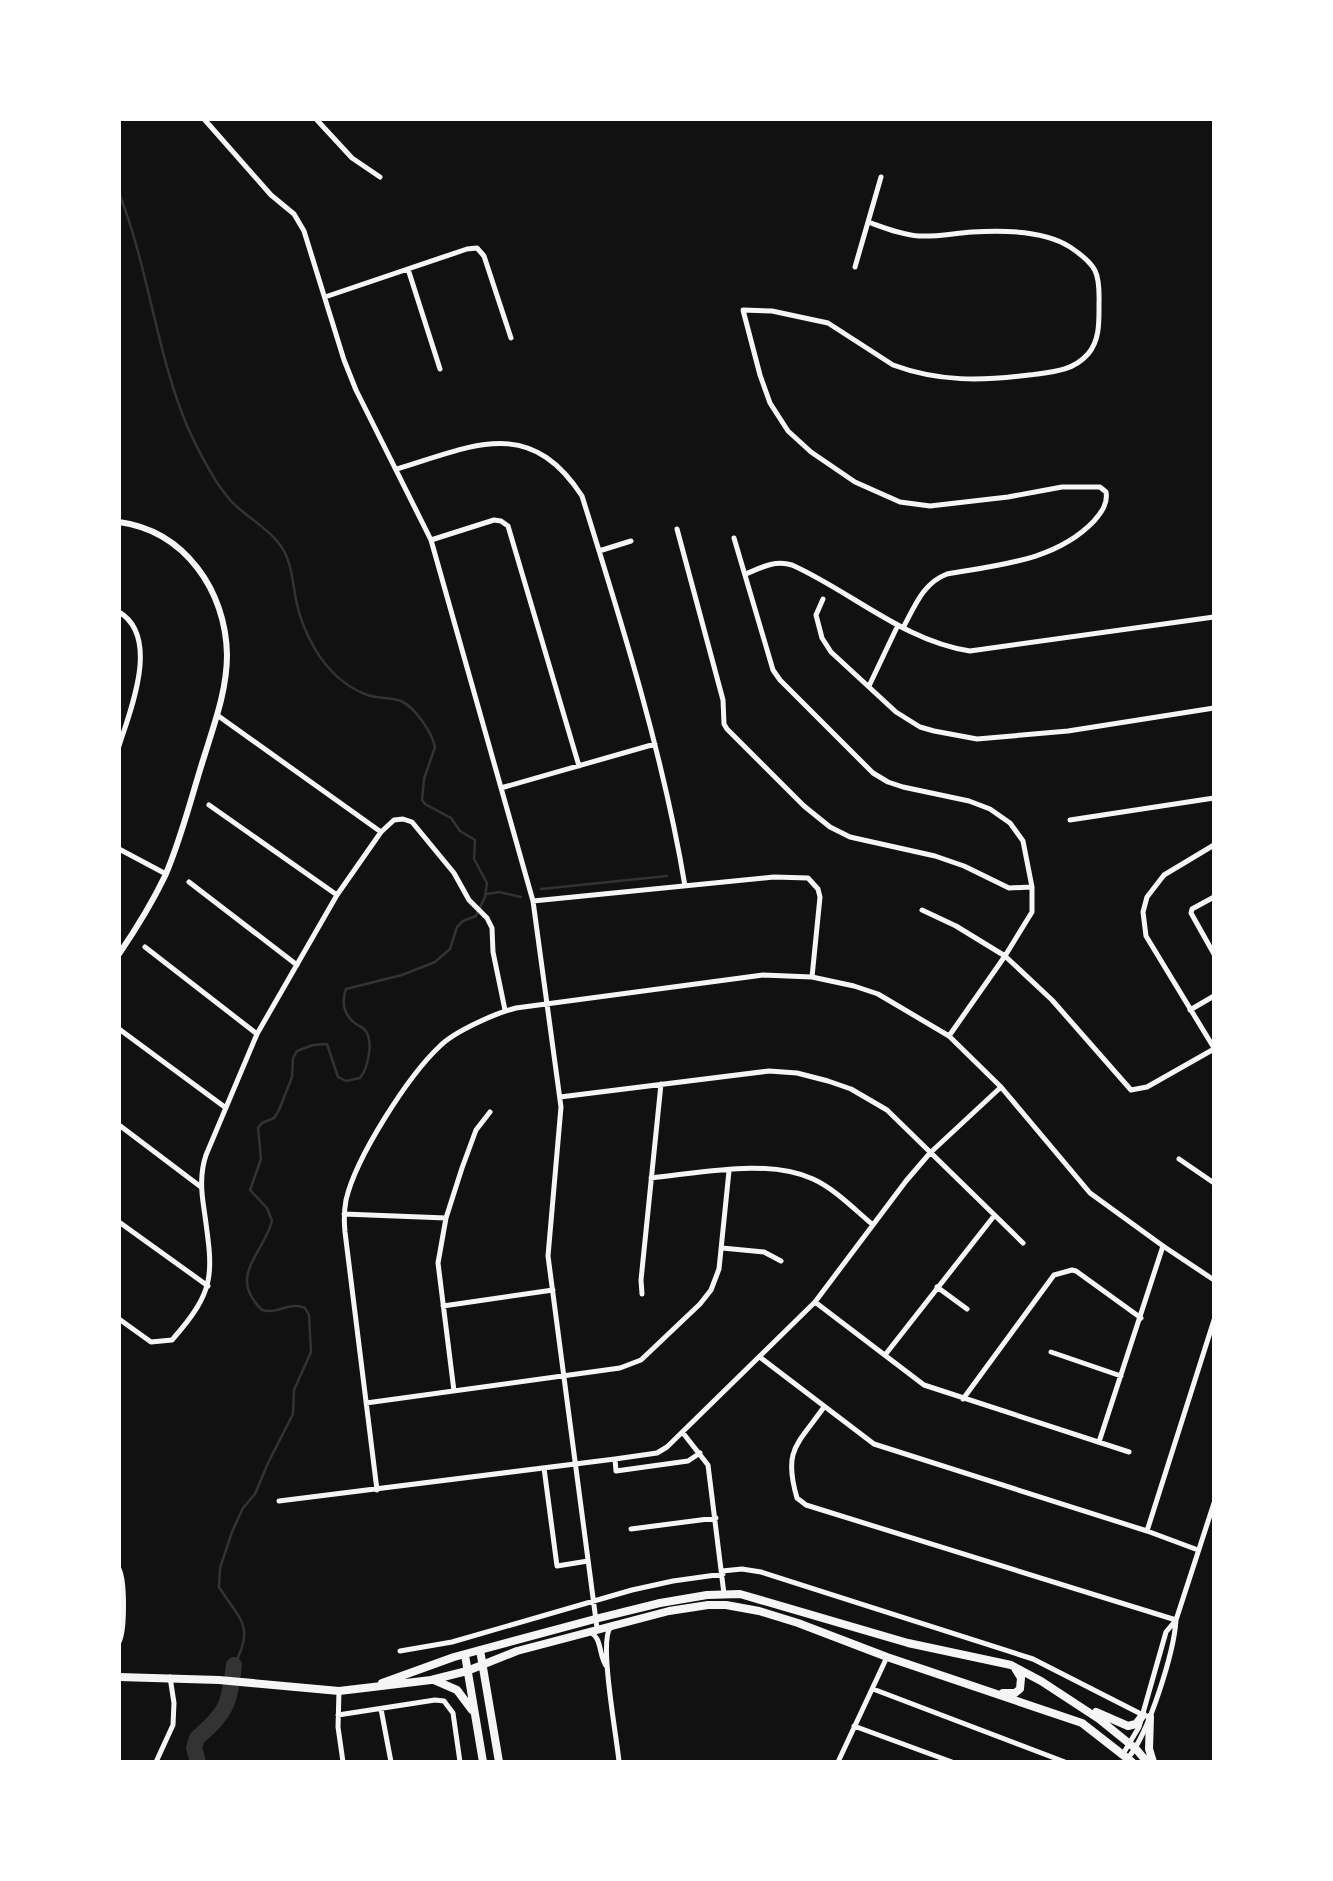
<svg xmlns="http://www.w3.org/2000/svg" width="1333" height="1881" viewBox="0 0 1333 1881" font-family="Ubuntu,sans-serif">
  <style>
    .lines { fill: none; stroke-linecap: round; stroke-linejoin: round }
    .stream { stroke: #333; stroke-width: 2.5 }
    .river { stroke: #333; stroke-width: 16 }
    .minor { stroke: #f5f5f5; stroke-width: 5 }
    .tertiary { stroke: #f5f5f5; stroke-width: 6 }
    .primary { stroke: #f5f5f5; stroke-width: 8 }
  </style>
  <rect width="100%" height="100%" fill="#111"/>
  <g class="lines">
    <!-- stream -->
    <path class="stream" d="M119,193C149,269 156,353 188,428C199,452 214,482 231,501C247,518 274,531 285,553C293,568 293,588 297,604C300,620 307,635 315,649C327,669 342,685 365,694C376,699 390,697 401,701C416,708 432,733 435,747L424,779L422,800L425,804L451,818L460,831L475,840L474,859L487,883L485,897L476,916L463,921L457,927L450,949L435,962L402,975L346,989C341,1002 344,1016 356,1024C359,1026 363,1027 365,1030C374,1041 368,1068 360,1078L346,1081L338,1077L327,1044L313,1045L297,1051L293,1058L292,1077L279,1110L274,1118L262,1123L258,1128L261,1159L250,1190L267,1208L272,1221C263,1255 227,1276 262,1310C277,1315 290,1301 305,1308L309,1315L311,1352L294,1390L293,1414L268,1463L255,1494L243,1508L232,1532L220,1568L219,1587C239,1619 256,1626 234,1665
      M541,889L667,876
      M487,894L499,892L521,897"/>
    <!-- river -->
    <path class="river" d="M198,1762L194,1748L197,1738C227,1712 229,1705 234,1665"/>
    <!-- minor -->
    <path class="minor" d="M204,119L271,195L294,214L304,231L344,360L356,390L431,540L533,901L561,1107L548,1256L597,1628
      M316,119L352,158L380,177
      M868,222C885,228 902,235 919,236C937,237 955,233 972,232C1003,230 1044,230 1070,247C1097,265 1100,273 1099,304C1099,321 1100,340 1088,354C1072,372 1051,372 1029,375C982,381 939,382 893,365L828,323L772,311L743,310L760,375L770,403L788,431L811,452L855,482L900,502L930,506L1008,497L1062,487H1100L1106,492C1108,503 1102,512 1094,521C1056,561 998,565 947,574C923,583 915,606 903,628
      M855,267L881,177
      M408,269L440,369
      M325,297L467,249L477,248L484,256L511,338
      M397,469C473,446 529,415 582,496C622,624 663,754 685,886
      M677,529L723,700L724,724L727,729L804,806L830,827L850,837L935,856L964,866L1009,888L1032,887
      M734,538L773,670L780,680L873,773L888,782L903,787L969,801L990,809L1010,823L1023,841L1032,887V912L1005,956L949,1036
      M431,540L494,520L501,521L508,526L579,766
      M599,551L631,541
      M746,574C762,567 775,560 792,565C852,592 904,641 970,651L1214,617
      M823,599L816,615L822,638L831,652L896,712L920,727L934,731L977,739L1068,731L1214,708
      M119,612C161,637 130,711 119,746
      M869,686L898,625
      M217,715L381,832
      M501,788L655,744
      M209,805L337,895
      M1070,820L1214,798
      M1214,845L1164,875L1147,897L1143,912L1146,936L1214,1048
      M119,849L166,874
      M189,882L297,965
      M1214,897L1192,909L1191,913L1214,954
      M533,901L774,877L808,878L818,889L820,897L812,977
      M922,910L956,926L1005,956L1052,1000L1131,1090L1147,1087L1214,1049
      M145,947L257,1034
      M1190,1010L1214,996
      M119,1029L226,1108
      M560,1097L769,1071L797,1073L828,1081L851,1089L887,1110L1023,1243
      M119,1125L201,1187
      M1179,1159L1214,1183
      M651,1178C701,1173 767,1158 813,1179C835,1189 854,1209 873,1225
      M344,1214L446,1218
      M119,1222L208,1286
      M722,1248L764,1252L781,1261
      M937,1287L967,1309
      M642,1294L641,1280L661,1084
      M815,1302L924,1385L1129,1452
      M443,1306L553,1290
      M119,1319L151,1342L172,1340C217,1289 213,1274 204,1209C201,1190 200,1173 206,1155L257,1034L337,895L381,832L394,820L403,819L412,822L454,873L469,900L487,918L492,928L493,952L505,1010
      M1051,1352L1121,1376
      M885,1355L994,1216
      M761,1358L874,1444L1147,1531L1198,1550
      M454,1391L438,1263L446,1218L462,1168L476,1130L490,1112
      M963,1399L1054,1275L1072,1270L1076,1271L1141,1318
      M366,1403L620,1368L641,1360L700,1304L711,1290L719,1269L729,1171
      M824,1407C797,1445 783,1450 797,1498L806,1505L1176,1620
      M683,1433L708,1465L724,1594
      M1099,1442L1163,1246
      M615,1459L616,1471L688,1461L700,1453
      M544,1468L557,1566L588,1561
      M377,1490L345,1232C344,1222 344,1211 346,1200C356,1157 408,1076 440,1046C455,1031 496,1013 516,1008L763,975L812,977L854,986L878,994L949,1036L1001,1087L1090,1193L1163,1246L1214,1280
      M279,1501L615,1459L657,1453L667,1447L815,1302L906,1181L930,1153L1001,1087
      M631,1529L716,1518
      M1147,1531L1214,1320
      M119,1569C125,1581 125,1630 119,1642
      M722,1571L742,1569L761,1572L1033,1659L1143,1715
      M610,1628C599,1643 617,1738 619,1762
      M589,1632C603,1637 598,1656 607,1667
      M400,1651L452,1642L632,1590L673,1581L723,1574
      M873,1689L1065,1762
      M339,1691L338,1727L343,1762
      M381,1709L391,1762
      M338,1715L435,1700L444,1701L453,1713L460,1762
      M854,1726L952,1762
      M1123,1754L1139,1727L1166,1632L1176,1620
      M1128,1758C1149,1733 1174,1652 1176,1620L1214,1503
      M156,1762L173,1725L174,1703L170,1677
      M838,1762L887,1657"/>
    <!-- tertiary -->
    <path class="tertiary" d="M119,522C185,531 226,591 227,655C227,689 215,722 205,754C192,794 182,837 165,876C152,903 136,929 119,954"/>
    <!-- primary -->
    <path class="primary" d="M480,1650L499,1762
      M465,1655L483,1762
      M119,1677L219,1680L339,1691L373,1687L431,1680L467,1671L517,1651L669,1611L708,1605H726L759,1611L798,1623L887,1657L1082,1723L1132,1762
      M434,1680L457,1690L472,1710
      M382,1683L454,1657L595,1619L660,1603L707,1595L740,1594L908,1643L1011,1665L1041,1681L1099,1719L1136,1749L1147,1762
      M1003,1693H1015L1020,1689L1021,1678L1016,1670
      M1096,1712L1128,1726L1136,1724L1143,1715
      M1150,1717L1149,1749L1153,1762"/>
  </g>
  <!-- border -->
  <rect width="1333" height="1881" fill="none" stroke="#ffffff" stroke-width="242"/>
</svg>
